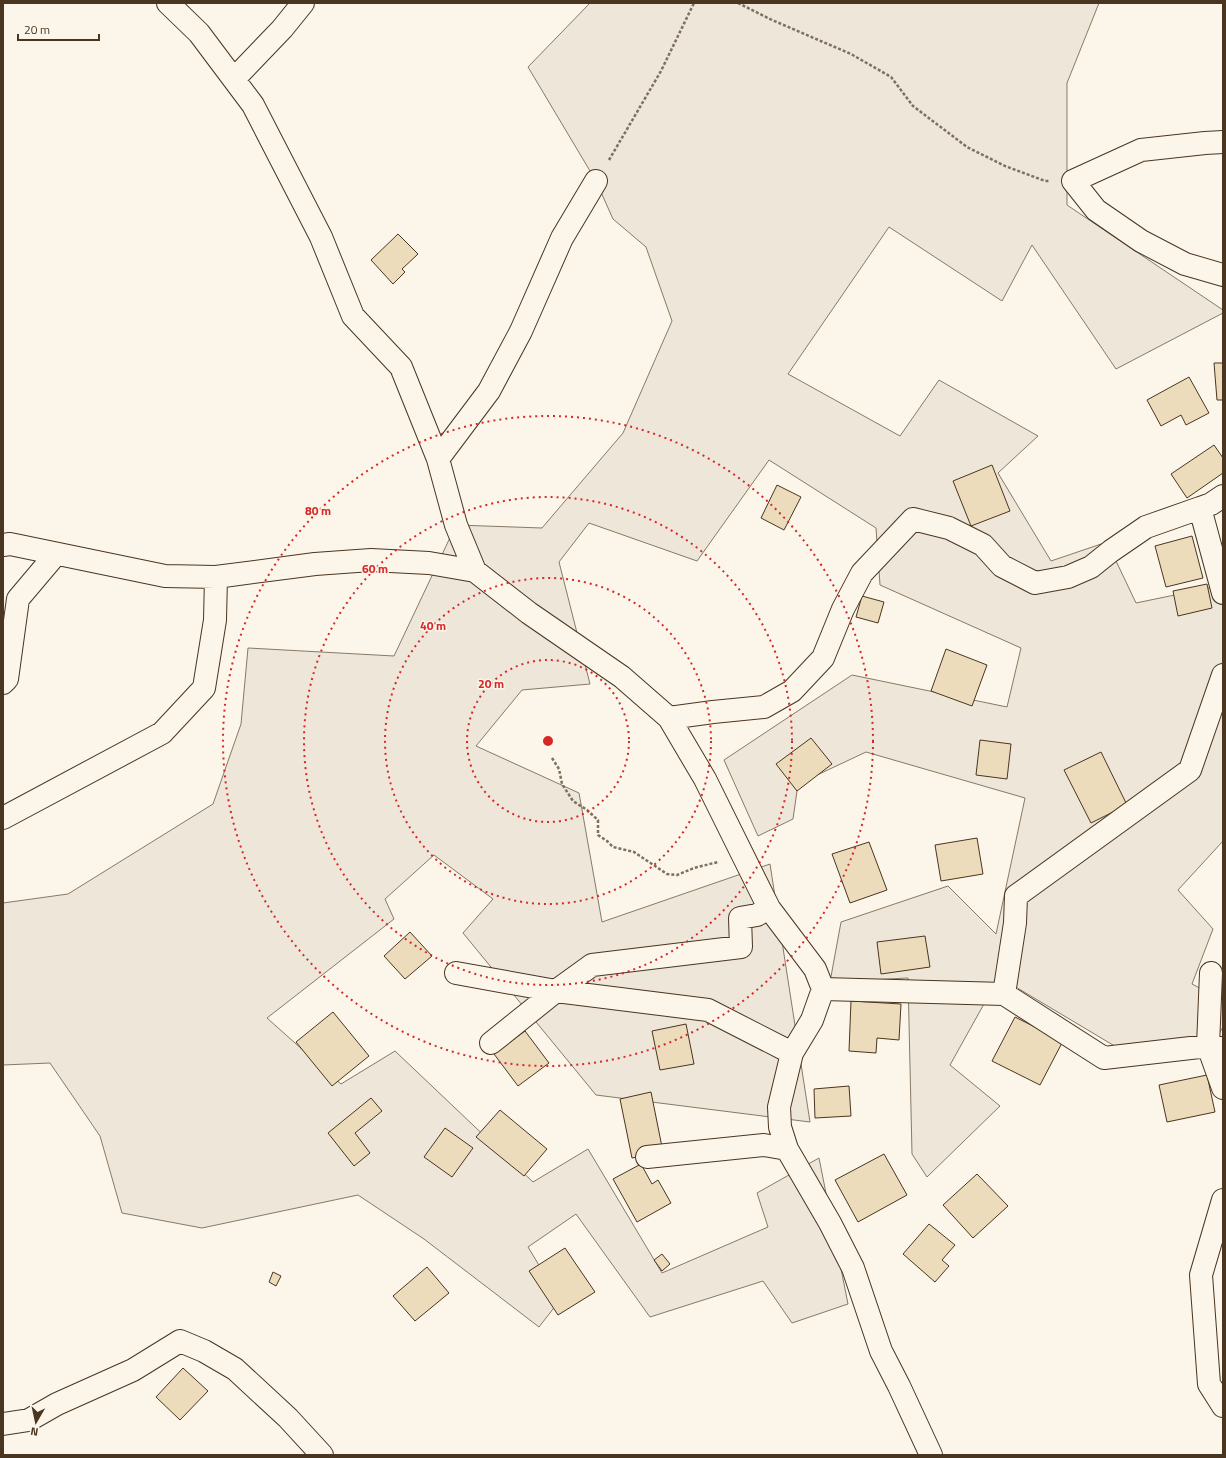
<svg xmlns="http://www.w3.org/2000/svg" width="1226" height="1458" viewBox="0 0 1226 1458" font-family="'Titillium Web',sans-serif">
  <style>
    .green { fill: #ede6d9; stroke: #887966 }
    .building { fill: #ecdcbc; stroke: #4a3520 }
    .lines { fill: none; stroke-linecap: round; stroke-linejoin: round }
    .minor-casing { stroke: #4a3520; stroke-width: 24 }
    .path { stroke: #7f6f5c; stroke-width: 2.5; stroke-dasharray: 3 2; stroke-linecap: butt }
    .minor { stroke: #fbf6e9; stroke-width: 22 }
    .ring { fill: none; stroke: #d62828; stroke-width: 2; stroke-dasharray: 2 4 }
    .centre { fill: #d62828; stroke: #fbf6e9; stroke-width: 2 }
    .ring-label { font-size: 12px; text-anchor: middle; font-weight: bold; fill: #d62828; stroke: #fbf6e9; stroke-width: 3; stroke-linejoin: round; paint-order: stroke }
  </style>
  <rect width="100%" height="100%" fill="#fbf6e9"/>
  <!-- green -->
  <path class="green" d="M590,3H1099L1067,83V205L1223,310V313L1116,369L1032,245L1002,301L889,227L788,374L900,436L939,380L1038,436L998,473L1051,561L1107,542L1136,603L1223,585V841L1178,890L1213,929L1192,984L1223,1000V1027L1217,1037L1123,1051L999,977L950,1065L1000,1106L927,1177L912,1154L908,978L830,982L841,922L948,886L996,934L1025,798L866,752L798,784L793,819L758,836L724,760L852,675L1007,707L1021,648L880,585L876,528L769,460L697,561L589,523L559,562L590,684L522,690L476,746L579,793L602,922L770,864L810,1122L596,1095L463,933L493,899L434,855L385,899L394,919L267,1018L341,1084L395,1051L533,1182L588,1149L662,1273L768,1227L757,1193L819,1158L848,1304L792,1323L763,1281L650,1317L576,1214L528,1247L560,1300L539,1327L424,1239L358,1195L202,1228L122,1213L100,1136L50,1063L3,1065V903L68,894L213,804L241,724L248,648L394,656L456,525L542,528L623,433L672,321L646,247L613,219L596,181L528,67Z"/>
  <!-- building -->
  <path class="building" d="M398,234L418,254L402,269L405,272L393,284L371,260Z
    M1214,363H1223V400H1217Z
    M1189,377L1209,413L1186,425L1181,415L1161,426L1147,400Z
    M1214,445L1223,458V473L1187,498L1171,474Z
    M992,465L1010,511L971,526L953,481Z
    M777,485L801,497L784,530L761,518Z
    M1192,536L1203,578L1166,587L1155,546Z
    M1207,584L1212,608L1178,616L1173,591Z
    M862,596L884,602L878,623L856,617Z
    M946,649L987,665L972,706L931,691Z
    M811,738L832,764L797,791L776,764Z
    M980,740L1011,744L1007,779L976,775Z
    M1101,752L1127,805L1091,823L1064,770Z
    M977,838L983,874L941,881L935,845Z
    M869,842L887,890L850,903L832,854Z
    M410,932L432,956L405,979L384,956Z
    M925,936L930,967L881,974L877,942Z
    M851,1001L901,1004L899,1040L877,1038L876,1053L849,1051Z
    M333,1012L369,1056L332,1086L296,1042Z
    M1015,1017L1063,1041L1040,1085L992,1061Z
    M686,1024L694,1064L660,1070L652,1031Z
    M525,1031L549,1063L518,1086L494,1054Z
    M1207,1075L1215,1112L1167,1122L1159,1085Z
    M849,1086L851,1116L815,1118L814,1089Z
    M651,1092L663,1152L632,1158L620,1099Z
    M371,1098L382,1111L355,1133L370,1153L354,1166L328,1133Z
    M500,1110L547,1149L524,1176L476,1137Z
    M445,1128L473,1148L452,1177L424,1157Z
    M884,1154L907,1195L858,1222L835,1180Z
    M641,1164L652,1184L658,1180L671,1203L637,1222L613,1179Z
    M977,1174L1008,1206L973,1238L943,1205Z
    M929,1224L955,1245L942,1260L949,1266L935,1282L903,1254Z
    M565,1248L595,1292L558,1315L529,1271Z
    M662,1254L670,1264L662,1271L654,1260Z
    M427,1267L449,1293L415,1321L393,1296Z
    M273,1272L281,1276L276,1286L269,1282Z
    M183,1368L208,1391L180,1420L156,1397Z"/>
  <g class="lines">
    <defs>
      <path id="minor" d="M168,3L199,33L253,105L321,237L353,316L401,367L438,459L456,525L475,571
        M234,79L282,29L303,3
        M1223,142L1205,143L1141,150L1073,181L1096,210L1141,241L1185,264L1223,275
        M438,459L489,391L521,331L562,238L596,181
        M1223,496L1211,504L1200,508L1223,593
        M3,545L10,544L165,576L216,577L315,564L371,560L429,563L475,571L529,613L622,677L669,718L705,779L769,908L815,969L823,989L812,1020L792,1053L779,1107L780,1127L787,1149L830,1223L853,1268L881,1351L899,1386L931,1455
        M3,683L7,679L18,599L56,554
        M669,718L713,712L764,707L792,691L823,658L843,609L862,573L913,519L949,528L983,545L1002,566L1035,583L1068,577L1091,567L1111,551L1146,527L1200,508
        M3,818L162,733L204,688L215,620L216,577
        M456,973L556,991L708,1010L792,1053
        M1211,973L1208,1046L1223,1088
        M823,989L1004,994L1104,1058L1208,1046L1223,1048
        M1004,994L1015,923L1016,896L1190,770L1223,675
        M491,1043L556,991L592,965L741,947L740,918L757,915L769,908
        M647,1157L764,1145L787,1149
        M1223,1200L1201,1275L1209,1384L1223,1406
        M3,1424L29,1420L57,1404L133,1370L180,1341L204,1351L235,1369L288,1418L322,1455"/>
    </defs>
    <!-- minor casing -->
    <use href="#minor" class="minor-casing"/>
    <!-- path -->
    <path class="path" d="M738,3L772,20L851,54L891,77L913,106L967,147L1005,166L1045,181H1049
      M609,160L661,71L694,3
      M552,758L559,769L562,784L573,801L587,810L598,820V835L607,841L613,847L634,852L667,874L677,875L694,868L718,862"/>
    <!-- minor -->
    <use href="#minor" class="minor"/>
  </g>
  <!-- distance rings -->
  <g class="ring">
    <circle cx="548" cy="741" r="81"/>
    <circle cx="548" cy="741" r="163"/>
    <circle cx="548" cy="741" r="244"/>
    <circle cx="548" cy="741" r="325"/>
  </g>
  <circle cx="548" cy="741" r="6" class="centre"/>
  <g class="ring-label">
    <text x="318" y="515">80 m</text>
    <text x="375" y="573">60 m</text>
    <text x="433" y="630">40 m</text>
    <text x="491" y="688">20 m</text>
  </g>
  <!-- border -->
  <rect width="1226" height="1458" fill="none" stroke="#4a3520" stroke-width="8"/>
  <!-- north arrow -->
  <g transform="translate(36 1422) rotate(189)" stroke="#fbf6e9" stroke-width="3" paint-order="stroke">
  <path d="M0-3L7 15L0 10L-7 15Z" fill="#4a3520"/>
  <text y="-6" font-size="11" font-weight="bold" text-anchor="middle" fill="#4a3520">N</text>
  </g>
  <!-- scale -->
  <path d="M18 34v6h81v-6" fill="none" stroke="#4a3520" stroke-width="2"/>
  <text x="24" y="34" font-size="12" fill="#4a3520" stroke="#fbf6e9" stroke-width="3" paint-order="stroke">20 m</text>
</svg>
